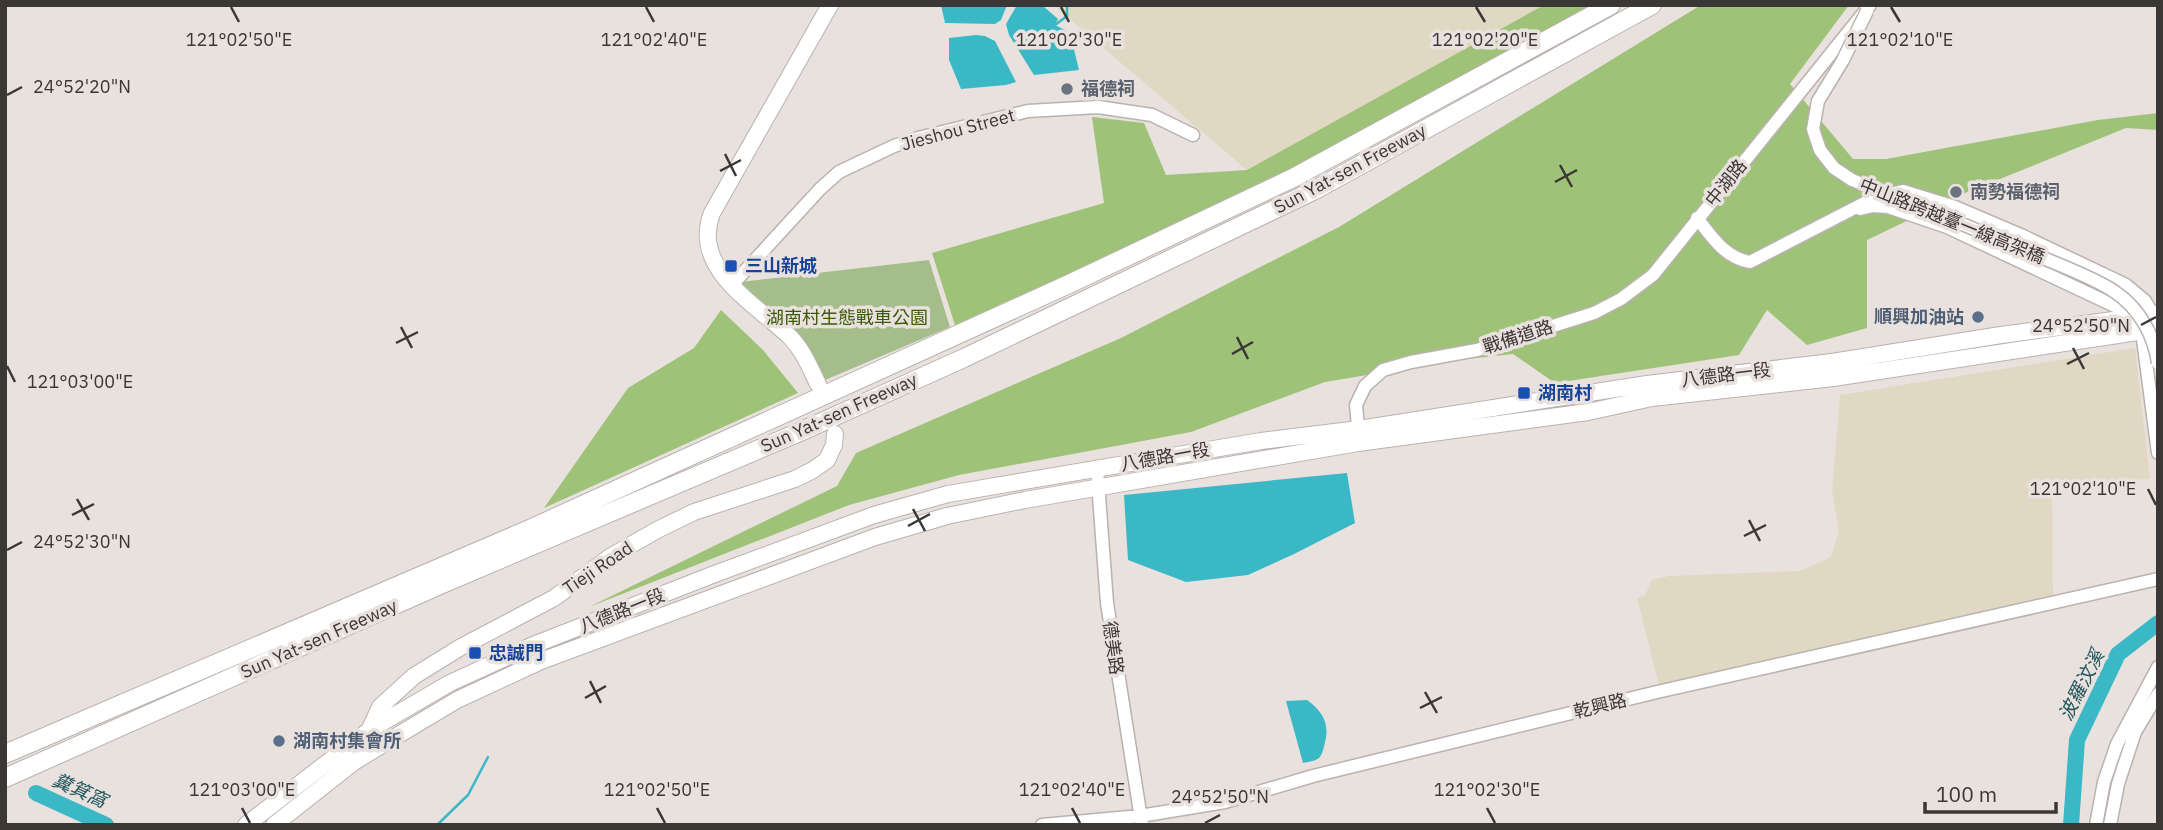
<svg xmlns="http://www.w3.org/2000/svg" width="2163" height="830" viewBox="0 0 2163 830" font-family="'IBM Plex Sans','Noto Sans TC',sans-serif">
  <style>
    .industrial { fill: #e1d8c3 }
    .green { fill: #a5bd8b }
    .forest { fill: #9ec277 }
    .water { fill: #3bb8c6 }
    .lines { fill: none; stroke-linecap: round; stroke-linejoin: round }
    .stream { stroke: #3bb8c6; stroke-width: 2.5 }
    .river { stroke: #3bb8c6; stroke-width: 16 }
    .minor-casing { stroke: #b9b2af; stroke-width: 15 }
    .major-casing { stroke: #b9b2af; stroke-width: 18 }
    .highway-casing { stroke: #b9b2af; stroke-width: 20 }
    .minor { stroke: #fff; stroke-width: 12 }
    .major { stroke: #fff; stroke-width: 16 }
    .highway { stroke: #fff; stroke-width: 18 }
    .minor-bridge-casing { stroke: #b9b2af; stroke-width: 15; stroke-linecap: butt }
    .minor-bridge { stroke: #fff; stroke-width: 12 }
    .ticks { fill: none; stroke: #3a3736; stroke-width: 2.5 }
    .worship-dot { fill: #6b7280; stroke: #e8e1de; stroke-width: 2.5 }
    .transit-dot { fill: #1a4fb4; stroke: #e8e1de; stroke-width: 2.5 }
    .service-dot { fill: #5c6f8a; stroke: #e8e1de; stroke-width: 2.5 }
    .labels { text-anchor: middle; stroke-width: 7; stroke-linejoin: round; paint-order: stroke }
    .worship-label { font-size: 18px; font-weight: bold; fill: #5b616d; stroke: #e8e1de; text-anchor: start }
    .street-label { font-size: 18px; fill: #3a3736; stroke: #e8e1de }
    .transit-label { font-size: 18px; font-weight: bold; fill: #164399; stroke: #e8e1de; text-anchor: start }
    .service-label { font-size: 18px; font-weight: bold; fill: #4e5e75; stroke: #e8e1de; text-anchor: end }
    .park-label { font-size: 18px; fill: #3b5a05; stroke: #e8e1de }
    .water-label { font-size: 19px; font-style: italic; fill: #23565c; stroke: #e8e1de }
    .ticks-label { font-size: 18px; text-anchor: middle; fill: #3a3736; stroke: #e8e1de; stroke-width: 7; stroke-linejoin: round; paint-order: stroke }
  </style>
  <rect width="100%" height="100%" fill="#e8e1de"/>
  <!-- industrial -->
  <path class="industrial" d="M1053,5H1544L1247,170Z
    M2135,348L2150,479L2052,486L2053,598L1660,689L1637,598L1645,595L1652,580L1669,576L1800,571L1831,557L1839,531L1832,491L1840,395Z"/>
  <!-- green -->
  <path class="green" d="M929,260L950,327L825,380L797,333L740,282Z"/>
  <!-- forest -->
  <path class="forest" d="M1544,5H1594L1252,191L955,325L932,253L1104,203L1092,117L1144,123L1166,175L1247,170Z
    M1701,5H1849L1790,84L1853,159H1886L2098,120L2158,113V130L2126,128L1965,193L1867,240V328L1807,345L1767,310L1739,355L1555,383L1513,354L1458,360L1325,382L1191,432L959,475L849,505L589,607L837,486L856,453L1121,338L1339,227Z
    M721,310L763,350L798,393L544,508L628,388L694,348Z"/>
  <!-- water -->
  <path class="water" d="M941,5H1007L1001,20L995,24L945,23Z
    M1017,5H1042L1058,19L1055,25L1065,30L1071,37L1079,70L1034,75L1009,35L1006,24Z
    M976,35L985,36L995,41L1016,82L1006,85L961,89L949,60V38Z
    M1347,473L1355,523L1294,554L1248,575L1186,582L1128,560L1124,495Z
    M1307,700C1322,711 1330,723 1325,742C1324,747 1322,755 1319,758C1315,761 1308,762 1303,763L1286,701Z"/>
  <g class="lines">
    <!-- stream -->
    <path class="stream" d="M1055,25L1067,16V5
      M437,825L468,795L488,757"/>
    <!-- river -->
    <path class="river" d="M36,793L106,825
      M2071,825L2077,740L2118,654L2158,623"/>
    <defs>
      <path id="minor" d="M1860,209L1873,206L1888,207L1947,227L2117,307L2142,332L2158,453
        M1697,218C1712,237 1725,258 1750,262L1876,197L1903,191L1955,207L2023,236L2126,285L2145,301L2157,321
        M731,286L820,189L839,172L894,146L918,138L1028,111L1098,107L1152,115L1193,135
        M1359,437L1356,405L1365,386L1383,370L1411,362L1477,350L1594,313L1621,299L1653,275L1870,5
        M1097,469L1107,603L1142,825
        M1042,825L1140,816L1225,802L1313,776L1657,692L2158,579
        M2096,825L2104,782L2117,744L2158,667
        M2110,825L2118,784L2135,732L2158,694"/>
      <path id="major" d="M818,384C810,368 803,350 790,337C757,305 690,269 712,213L830,5
        M369,731L380,707L414,676L461,647L554,598L610,557L657,530L694,512L795,479L813,470L827,460L834,445L835,434
        M246,825L371,729L450,683L531,646L712,575L874,515L948,494L1261,441L1359,429L1647,384L1832,362L2001,335L2158,314
        M274,825L354,762L400,734L457,700L541,661L875,537L947,516L1025,500L1358,443L1588,412L1652,398L1833,378L2158,329"/>
      <path id="highway" d="M5,754L532,528L1069,284L1293,178L1611,5
        M5,778L442,584L802,431L964,358L1313,191L1652,5"/>
    </defs>
    <!-- minor casing -->
    <use href="#minor" class="minor-casing"/>
    <!-- major casing -->
    <use href="#major" class="major-casing"/>
    <!-- highway casing -->
    <use href="#highway" class="highway-casing"/>
    <!-- minor -->
    <use href="#minor" class="minor"/>
    <!-- major -->
    <use href="#major" class="major"/>
    <!-- highway -->
    <use href="#highway" class="highway"/>
    <defs>
      <path id="minor-bridge" d="M1867,11L1843,60L1818,101L1813,129L1820,150L1834,168L1852,180C1914,204 1975,229 2036,255C2059,265 2095,278 2115,292C2139,308 2154,335 2158,363"/>
    </defs>
    <!-- minor-bridge casing -->
    <use href="#minor-bridge" class="minor-bridge-casing"/>
    <!-- minor-bridge -->
    <use href="#minor-bridge" class="minor-bridge"/>
  </g>
  <!-- ticks -->
  <path class="ticks" d="M231,7L239,22M646,7L654,22M1061,7L1069,22M1476,7L1485,22M1891,7L1900,22M7,95L22,87M725,154L736,176M1560,165L1572,187M720,171L741,160M1555,182L1577,170M2141,325L2156,317M401,327L412,348M1237,337L1248,359M396,343L418,332M2073,348L2084,369M1232,354L1253,342M2067,364L2089,353M7,366L15,382M2148,489L2156,505M77,499L89,520M913,509L925,531M72,515L94,504M1749,520L1760,541M908,526L930,514M1744,536L1766,525M7,550L22,542M590,681L601,703M1425,692L1437,713M585,698L606,686M1420,708L1442,697M242,808L250,823M657,808L665,823M1072,808L1080,823M1487,808L1495,823M1205,823L1220,815"/>
  <!-- markers -->
  <g class="worship-dot">
    <circle cx="1067" cy="89" r="7"/>
    <circle cx="1956" cy="192" r="7"/>
  </g>
  <g class="transit-dot">
    <rect x="724" y="259" width="14" height="14" rx="3.5"/>
    <rect x="1517" y="386" width="14" height="14" rx="3.5"/>
    <rect x="468" y="646" width="14" height="14" rx="3.5"/>
  </g>
  <g class="service-dot">
    <circle cx="1978" cy="317" r="7"/>
    <circle cx="279" cy="741" r="7"/>
  </g>
  <g class="labels">
    <!-- worship labels -->
    <g class="worship-label">
      <text x="1081" y="95">福德祠</text>
      <text x="1970" y="198">南勢福德祠</text>
    </g>
    <!-- street labels -->
    <g class="street-label">
      <text transform="translate(958 130) rotate(-15)" y="6">Jieshou Street</text>
      <text transform="translate(1350 169) rotate(-28)" y="6">Sun Yat-sen Freeway</text>
      <text transform="translate(1726 183) rotate(-51)" y="6">中湖路</text>
      <text transform="translate(1952 221) rotate(22)" y="6">中山路跨越臺一線高架橋</text>
      <text transform="translate(1518 337) rotate(-18)" y="6">戰備道路</text>
      <text transform="translate(1726 375) rotate(-7)" y="6">八德路一段</text>
      <text transform="translate(839 413) rotate(-24)" y="6">Sun Yat-sen Freeway</text>
      <text transform="translate(1165 457) rotate(-10)" y="6">八德路一段</text>
      <text transform="translate(598 568) rotate(-34)" y="6">Tieji Road</text>
      <text transform="translate(622 611) rotate(-22)" y="6">八德路一段</text>
      <text transform="translate(319 639) rotate(-24)" y="6">Sun Yat-sen Freeway</text>
      <text transform="translate(1113 648) rotate(82)" y="6">德美路</text>
      <text transform="translate(1600 706) rotate(-14)" y="6">乾興路</text>
    </g>
    <!-- transit labels -->
    <g class="transit-label">
      <text x="745" y="272">三山新城</text>
      <text x="1538" y="399">湖南村</text>
      <text x="489" y="659">忠誠門</text>
    </g>
    <!-- service labels -->
    <g class="service-label">
      <text x="1964" y="323">順興加油站</text>
      <text x="293" y="747" text-anchor="start">湖南村集會所</text>
    </g>
    <!-- park labels -->
    <g class="park-label">
      <text x="847" y="324">湖南村生態戰車公園</text>
    </g>
    <!-- water labels -->
    <g class="water-label">
      <text transform="translate(2081 685) rotate(-63)" y="7">波羅汶溪</text>
      <text transform="translate(80 790) rotate(24)" y="7">糞箕窩</text>
    </g>
  </g>
  <g class="ticks-label">
    <text x="1900" y="46">121°02'10"E</text>
    <text x="239" y="46">121°02'50"E</text>
    <text x="654" y="46">121°02'40"E</text>
    <text x="1069" y="46">121°02'30"E</text>
    <text x="1485" y="46">121°02'20"E</text>
    <text x="82" y="93">24°52'20"N</text>
    <text x="2081" y="332">24°52'50"N</text>
    <text x="80" y="388">121°03'00"E</text>
    <text x="2083" y="495">121°02'10"E</text>
    <text x="82" y="548">24°52'30"N</text>
    <text x="242" y="796">121°03'00"E</text>
    <text x="657" y="796">121°02'50"E</text>
    <text x="1072" y="796">121°02'40"E</text>
    <text x="1487" y="796">121°02'30"E</text>
    <text x="1220" y="803">24°52'50"N</text>
  </g>
  <!-- border -->
  <rect width="2163" height="830" fill="none" stroke="#3a3736" stroke-width="14"/>
  <!-- scale -->
  <path d="M1925 802v10h131v-10" fill="none" stroke="#3a3736" stroke-width="3.5"/>
  <text x="1936" y="802" font-size="21" fill="#3a3736" stroke="#e8e1de" stroke-width="5" paint-order="stroke">100 m</text>
</svg>
